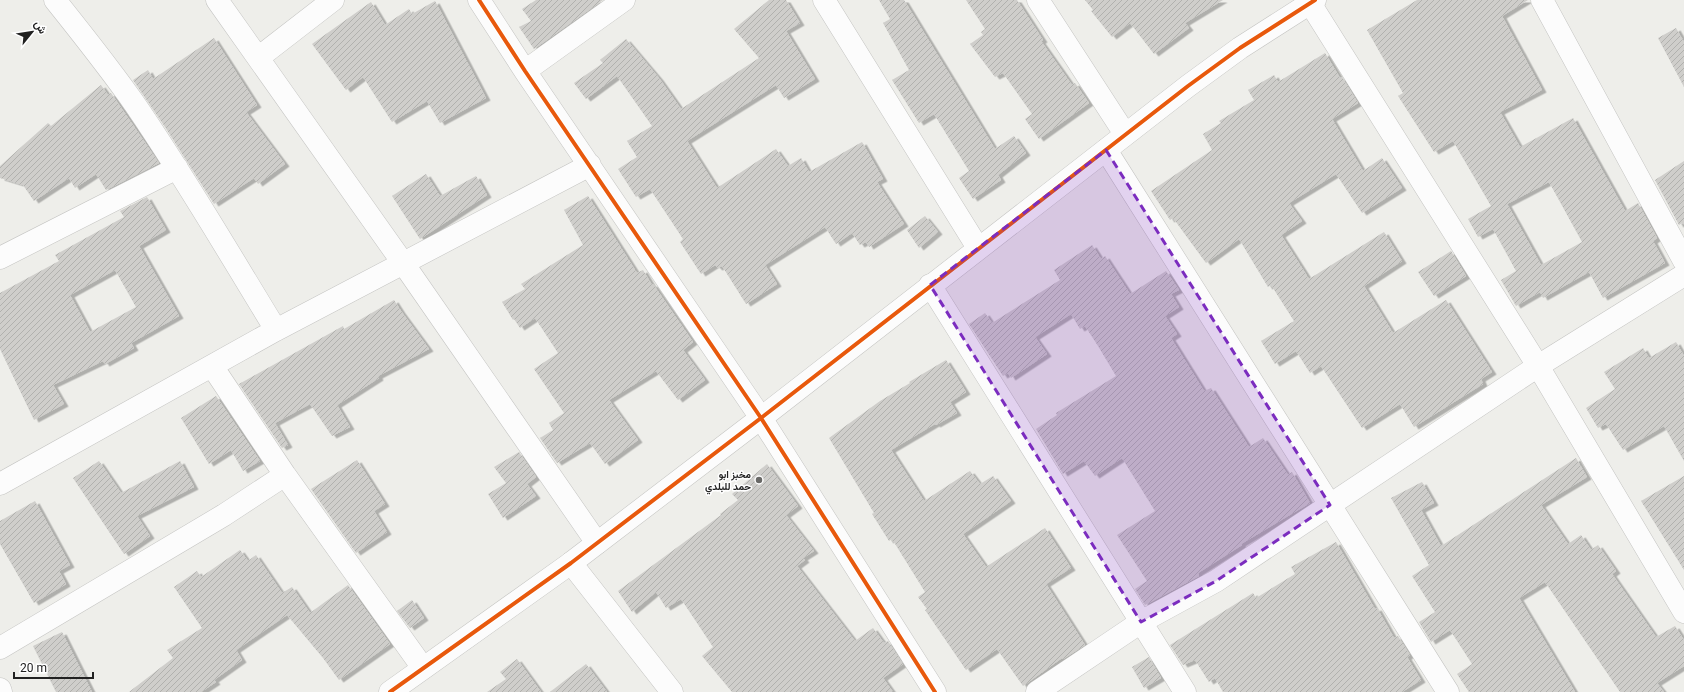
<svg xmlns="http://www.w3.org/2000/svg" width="1684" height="692" viewBox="0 0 1684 692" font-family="Roboto,Vazirmatn,sans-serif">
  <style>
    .building { fill: url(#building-hatch); fill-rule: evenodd; filter: url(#shadow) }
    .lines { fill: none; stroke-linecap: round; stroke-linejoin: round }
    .minor-casing { stroke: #c4c4c2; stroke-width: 23 }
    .tertiary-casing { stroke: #c4c4c2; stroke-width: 23 }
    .minor { stroke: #fcfcfc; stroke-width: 22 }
    .tertiary { stroke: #fcfcfc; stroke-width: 22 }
    .cycleway-casing { stroke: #fff; stroke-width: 6 }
    .cycleway { stroke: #e8590c; stroke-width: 4 }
    .marked { fill: #7b2cbf; fill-opacity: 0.2; stroke: #7b2cbf; stroke-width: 3; stroke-dasharray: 8 5; stroke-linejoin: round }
    .poi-dot { fill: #696967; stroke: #fff; stroke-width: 1.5 }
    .labels { text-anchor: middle; stroke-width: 3; stroke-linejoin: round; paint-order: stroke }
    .poi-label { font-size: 10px; font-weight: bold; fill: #212121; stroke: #fff; text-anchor: end }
  </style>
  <defs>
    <pattern id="building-hatch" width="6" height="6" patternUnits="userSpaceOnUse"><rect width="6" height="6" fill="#cfcecb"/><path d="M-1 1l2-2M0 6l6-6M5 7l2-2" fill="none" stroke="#b1b1ae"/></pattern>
    <filter id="shadow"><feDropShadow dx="4.5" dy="2.5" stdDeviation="0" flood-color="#0004"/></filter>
  </defs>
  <rect width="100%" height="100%" fill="#eeeeea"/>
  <!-- building -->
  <path class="building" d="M536,0H603L534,49L519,27L531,21L522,9Z
    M769,0H786L800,23L786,31L815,79L784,98L776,85L687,141L717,188L776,149L788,166L801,158L809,172L862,142L883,179L877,182L904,224L869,247L866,242L860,245L852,233L836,244L825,227L765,265L777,284L746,304L722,266L718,268L715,265L701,274L680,242L683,239L650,189L636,197L618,169L637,157L627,141L652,126L617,76L586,99L574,83L603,63L600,60L626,39L659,78L681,109L759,58L734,29Z
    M879,0H904L995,149L1014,136L1026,153L998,175L1001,180L973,199L959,178L969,171L934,114L919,123L892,80L909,70L883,23L890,19Z
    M966,0H1017L1043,40L1041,41L1072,85L1075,83L1089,103L1039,139L1025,119L1032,114L1003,73L995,77L970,44L983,35L981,32L985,29Z
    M1085,0H1223L1185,23L1189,28L1154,54L1130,23L1112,37L1091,11L1093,10Z
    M1417,0H1528L1502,16L1542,90L1500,112L1520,147L1573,118L1625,211L1638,203L1657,238L1653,241L1665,263L1603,298L1589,272L1543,298L1540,292L1516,306L1501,280L1516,271L1493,229L1478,237L1468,219L1491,206L1453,141L1434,152L1398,96L1403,93L1367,30ZM1549,182L1582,242L1541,265L1507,204Z
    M435,1L486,98L440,123L427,101L392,122L363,77L346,90L312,44L371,2L385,25L409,9L412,14Z
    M1676,28L1684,42V87L1658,38Z
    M214,38L257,105L246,112L285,164L258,184L254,178L214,204L165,127L133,80L148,70L153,79Z
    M1325,53L1340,78L1342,77L1358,103L1332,119L1363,171L1382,158L1402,188L1362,213L1336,174L1289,203L1302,221L1281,235L1309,279L1384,232L1402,261L1364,286L1393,333L1446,300L1492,372L1481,379L1483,384L1414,427L1400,404L1362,428L1321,366L1310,373L1296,351L1275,364L1261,341L1294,321L1271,285L1268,287L1239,239L1206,263L1173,218L1170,220L1151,191L1212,150L1203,134L1221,123L1219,121L1254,100L1248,90L1274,75L1278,82Z
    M101,85L108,95L111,93L159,163L106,190L96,174L75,188L69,178L34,201L23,185L0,178V166L48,123L51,126Z
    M1684,161V225L1682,223L1679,225L1655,180Z
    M426,174L440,196L476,176L487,195L420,239L392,196Z
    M588,196L637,273L643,270L652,285L653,284L693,342L683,350L705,380L678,400L656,371L609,400L638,440L605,464L590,443L557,463L540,438L553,430L549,423L564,413L534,369L558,353L535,318L520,328L514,319L513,320L502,302L525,289L521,284L583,245L564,210Z
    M147,197L166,230L139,246L179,316L131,343L134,348L105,364L103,361L53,385L64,404L34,420L0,349V293L59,261L55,255L124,217L120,211ZM115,270L136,307L90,332L70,295Z
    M925,216L938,232L919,248L907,230Z
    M1092,245L1101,259L1105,256L1130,294L1166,271L1179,290L1171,294L1179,307L1165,316L1177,334L1171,338L1204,391L1211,388L1249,447L1263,438L1288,475L1292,472L1310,503L1241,544L1242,545L1198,573L1199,576L1145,605L1135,589L1147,581L1117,535L1155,511L1122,458L1095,476L1084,461L1063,474L1036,429L1057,415L1056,413L1116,376L1098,346L1085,326L1080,329L1071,314L1035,337L1047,354L1011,378L1008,373L1003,376L969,324L985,313L992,323L1060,280L1054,270Z
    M1451,251L1466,276L1434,296L1418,272Z
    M394,300L401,311L429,349L378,376L379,378L337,405L350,427L332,436L310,404L275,423L288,445L282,448L239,384L343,326L344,329Z
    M1676,342L1684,356V461L1664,426L1623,450L1606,424L1598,428L1586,408L1615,389L1604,372L1643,348L1649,358Z
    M946,360L966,392L950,402L957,413L936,425L935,424L891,450L924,501L970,471L980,484L993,476L1011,501L963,534L986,567L1045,528L1071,568L1046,584L1085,645L1063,659L1062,658L1023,686L997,649L966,670L925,610L927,609L918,597L925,592L892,539L889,541L872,514L874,513L829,438L880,401L910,383L909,382Z
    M216,396L260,461L243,471L231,450L209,464L181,418Z
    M519,452L536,477L527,484L536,496L503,518L488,494L506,483L494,467Z
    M1576,458L1587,477L1541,505L1568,544L1581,535L1591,550L1598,545L1616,571L1612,574L1656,637L1675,626L1684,640V666L1657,683L1664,692H1620L1545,582L1519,598L1575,692H1469L1457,674L1472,664L1450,630L1431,642L1419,622L1435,612L1412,576L1429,565L1391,498L1422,482L1434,503L1421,510L1441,546Z
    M357,460L385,504L374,511L387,532L356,553L311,489Z
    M99,461L121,493L180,461L194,487L137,516L150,536L124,554L73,478Z
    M767,464L798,506L786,515L814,551L803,558L805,560L797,566L855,641L873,628L884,643L888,641L903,664L883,678L893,692H732L702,656L713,647L681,599L666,608L656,592L632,612L618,591L721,515L720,514L738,500L732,494Z
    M1684,476V570L1641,501Z
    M35,501L70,565L59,571L66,584L34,603L0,544V521Z
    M1336,542L1375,609L1377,608L1394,638L1398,636L1410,655L1407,657L1421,680L1402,692H1223L1215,678L1209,682L1195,660L1183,665L1170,645L1253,593L1256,598L1295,574L1291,567Z
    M240,550L248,561L256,555L282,593L292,587L310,613L348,585L390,644L339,680L323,658L287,615L236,650L242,660L214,680L216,682L201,692H129L173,658L167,650L202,628L174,587L197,571L201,577Z
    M412,600L424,618L410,628L397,611Z
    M62,632L92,692H56L33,646Z
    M1149,657L1161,678L1144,688L1132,667Z
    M517,659L541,692H487L506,679L500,672Z
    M586,664L607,692H550Z"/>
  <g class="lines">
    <defs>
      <path id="minor" d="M55,0C83,35 111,70 136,106C186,179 230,255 276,330
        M217,0L403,263L597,543
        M479,0L525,71L761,418L935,692
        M824,0L978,248
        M1038,0L1125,134
        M1308,0L1538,366L1684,612
        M1542,0L1684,261
        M258,58L333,0
        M525,71L624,0
        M1106,150L1448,692
        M0,258L177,168
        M930,285L1185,692
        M212,366L285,475L423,668
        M0,484L276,330L590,165
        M571,563L672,692
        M0,648L224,515L285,475
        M1037,692L1141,622L1216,581L1538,366L1684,275"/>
      <path id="tertiary" d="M0,689L1,692
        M390,692L571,563L761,418L1188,86L1240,48L1315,0"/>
    </defs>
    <!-- minor casing -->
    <use href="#minor" class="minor-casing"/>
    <!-- tertiary casing -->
    <use href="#tertiary" class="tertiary-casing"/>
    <!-- minor -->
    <use href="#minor" class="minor"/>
    <!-- tertiary -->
    <use href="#tertiary" class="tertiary"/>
    <defs>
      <path id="cycleway" d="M479,0L525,71L761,418L935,692
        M390,692L571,563L761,418L1188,86L1240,48L1315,0"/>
    </defs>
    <!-- cycleway casing -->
    <use href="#cycleway" class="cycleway-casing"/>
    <!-- cycleway -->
    <use href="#cycleway" class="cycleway"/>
  </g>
  <!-- marked area -->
  <path class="marked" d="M1106,150L1330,505L1216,581L1141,622L930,285Z"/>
  <!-- markers -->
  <circle class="poi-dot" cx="759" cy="480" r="4"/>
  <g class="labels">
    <!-- poi labels -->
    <g class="poi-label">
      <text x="751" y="478">مخبز ابو<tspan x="751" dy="12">حمد للبلدي</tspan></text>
    </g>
  </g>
  <!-- north arrow -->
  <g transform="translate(32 32) rotate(60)" stroke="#ffffff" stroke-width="3" paint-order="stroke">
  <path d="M0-3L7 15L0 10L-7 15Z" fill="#212121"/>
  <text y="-6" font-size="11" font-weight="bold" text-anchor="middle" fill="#212121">ش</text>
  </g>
  <!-- scale -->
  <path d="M14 672v6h79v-6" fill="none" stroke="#212121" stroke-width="2"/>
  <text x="20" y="672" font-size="12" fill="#212121" stroke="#ffffff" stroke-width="3" paint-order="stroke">20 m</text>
</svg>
